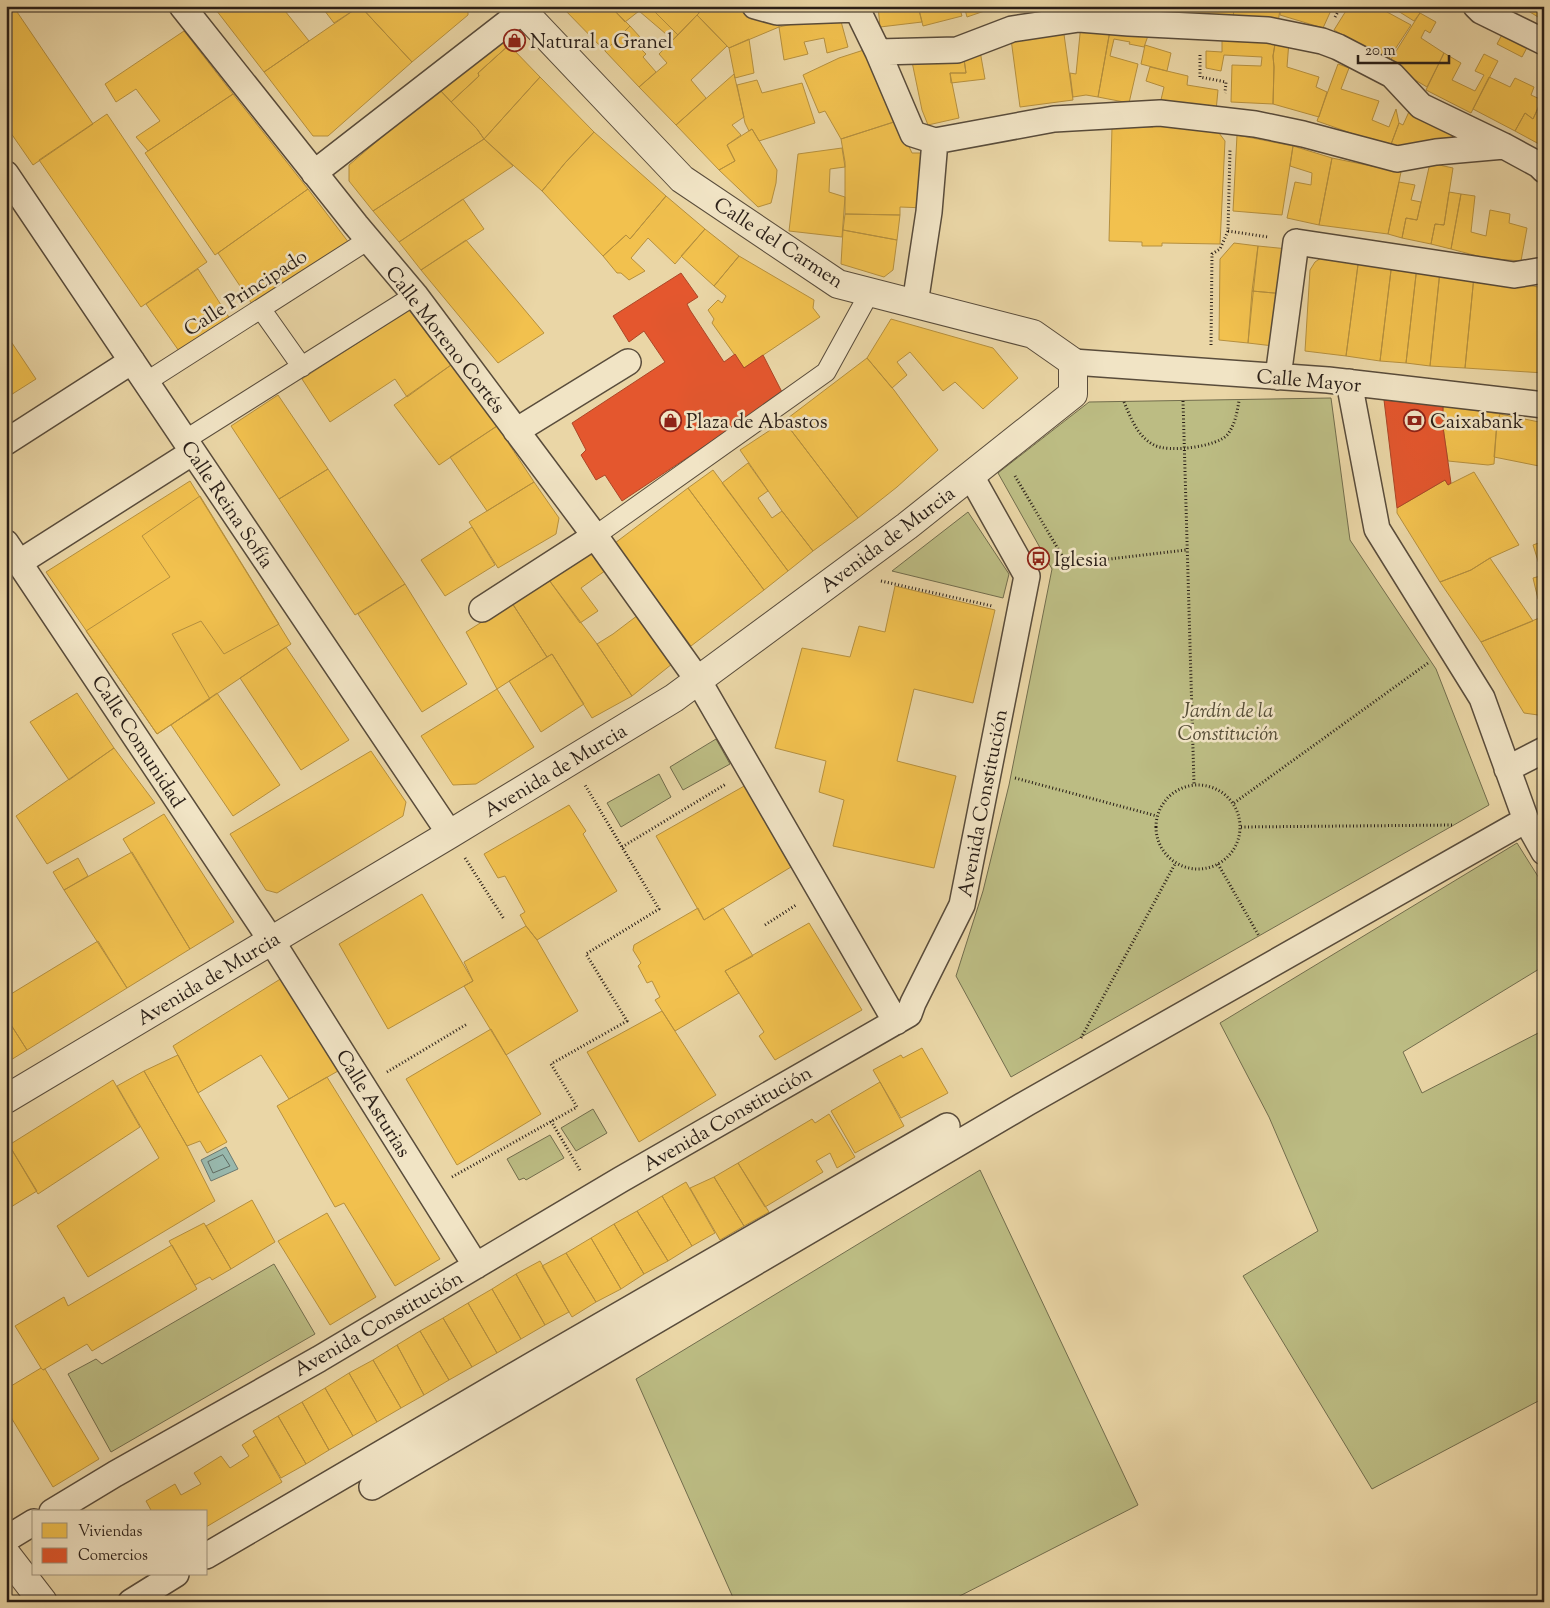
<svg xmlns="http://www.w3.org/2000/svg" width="1550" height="1608" viewBox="0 0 1550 1608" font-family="'Sorts Mill Goudy',serif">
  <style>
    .green { fill: #bcbc83; stroke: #726d4d }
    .water { fill: #98b8ad; stroke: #6c7a71 }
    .homes { fill: #f2c14e; stroke: #b6903e }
    .shops { fill: #e4572e; stroke: #ac4627 }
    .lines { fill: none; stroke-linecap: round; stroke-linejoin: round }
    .shore { stroke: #606b62; stroke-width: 1 }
    .pedestrian-casing { stroke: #594c3b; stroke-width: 21 }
    .minor-casing { stroke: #594c3b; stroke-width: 28 }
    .tertiary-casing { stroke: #594c3b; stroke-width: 30 }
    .path { stroke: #291e17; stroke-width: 3; stroke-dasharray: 1 2.5; stroke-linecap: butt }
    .pedestrian { stroke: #f1e4c5; stroke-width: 19 }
    .minor { stroke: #f1e4c5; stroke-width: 25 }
    .tertiary { stroke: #f1e4c5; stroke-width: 28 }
    .labels { text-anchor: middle; stroke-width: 5; stroke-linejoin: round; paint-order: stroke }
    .poi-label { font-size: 20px; fill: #291e17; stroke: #f1e4c5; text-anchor: start }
    .street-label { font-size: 20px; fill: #291e17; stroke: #f1e4c5 }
    .park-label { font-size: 20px; font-style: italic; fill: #554d37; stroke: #f1e4c5 }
  </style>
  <rect width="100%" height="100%" fill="#ead6a6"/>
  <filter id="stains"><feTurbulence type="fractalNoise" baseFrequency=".004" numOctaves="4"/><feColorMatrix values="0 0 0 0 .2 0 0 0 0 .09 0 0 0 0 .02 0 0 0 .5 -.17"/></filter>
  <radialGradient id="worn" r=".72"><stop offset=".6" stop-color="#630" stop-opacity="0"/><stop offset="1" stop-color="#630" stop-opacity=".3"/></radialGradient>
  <!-- green -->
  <path class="green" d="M1331,398L1350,540L1436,669L1489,805L1011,1077L956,976L983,891L1009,785L1052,569L998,473L1089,402Z
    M968,512L1009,574L1003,598L892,571Z
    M716,739L730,764L683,790L670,767Z
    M659,774L671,797L621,827L607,803Z
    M1517,843L1544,886V966L1403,1052L1422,1093L1544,1030V1398L1372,1489L1243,1276L1318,1231L1269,1117L1220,1023Z
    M593,1109L607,1133L576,1151L561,1128Z
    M550,1135L564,1158L526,1180L524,1178L519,1180L507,1159Z
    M980,1170L1138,1505L948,1602H735L636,1379Z
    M274,1264L315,1334L111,1452L68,1374L96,1359L102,1364Z"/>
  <!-- water -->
  <path class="water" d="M226,1147L238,1169L211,1181L201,1160Z"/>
  <!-- homes -->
  <path class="homes" d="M6,6H13L93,124L33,165L6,126Z
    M213,6H281L309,41L264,72Z
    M321,6H360L334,23Z
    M360,6H468V15L412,62Z
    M360,6L412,62L328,136H313L264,72Z
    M561,6H610L630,26L605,51Z
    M610,6H649L678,35L673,40L639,11L625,22Z
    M649,6H692L699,13L678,35Z
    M706,6H729L780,20L779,27L729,48L697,15Z
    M878,6H918L922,22L880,27Z
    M918,6H959L962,16L923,26Z
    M964,6H999L967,17Z
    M1041,6H1086V10L1042,14Z
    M1142,6H1170L1169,17L1141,14Z
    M1175,6H1234L1233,21L1174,13Z
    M1234,6L1280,8L1278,25L1233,21Z
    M1281,6H1333L1323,28L1280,15Z
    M1349,6H1376L1411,25L1388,60L1334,30Z
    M1390,6H1411L1420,13L1414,21Z
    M1520,6H1544L1543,20Z
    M1420,13L1436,22L1430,33L1425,30L1421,38L1444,53L1427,87L1388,64Z
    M839,14L848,47L827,53L824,38L804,42L808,54L784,60L779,27Z
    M697,15L727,46L691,80L706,98L676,125L639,87L667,63L659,54Z
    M1081,24L1111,25L1098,97L1086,95L1073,97L1070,73L1076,74Z
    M1111,25L1149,33L1144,47L1129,44L1130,42L1114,39L1110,56L1138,64L1129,103L1098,97Z
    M630,26L640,37L634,42L646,54L643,57L656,72L639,87L605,51Z
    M1063,27L1073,100L1020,107L1011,39Z
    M1506,27L1531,40L1522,57L1497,44Z
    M184,31L233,94L148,151L136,137L160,121L136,89L116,102L105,84Z
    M501,34L509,45L478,73L479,76L451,102L439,89Z
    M1222,36L1276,38L1273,56L1274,67L1273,104L1231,102L1232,65L1261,66L1262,57L1224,55L1221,71L1206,68V51L1222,52Z
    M1276,38L1289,41L1287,67L1319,77L1316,87L1327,92L1319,117L1273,104L1274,67L1273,56Z
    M749,39L754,73L735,78L729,48Z
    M509,45L540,77L484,139L477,129L451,102L479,76L478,73Z
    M1145,45L1171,53L1167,71L1141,64Z
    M873,47L897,121L841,139L825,111L819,113L803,75L839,58Z
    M980,51L985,79L951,83L950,73H966L963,52Z
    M963,52L966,73H950L959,118L928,125L922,110L911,57Z
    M1444,53L1461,63L1452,80L1475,91L1484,75L1475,71L1484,54L1498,61L1471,113L1426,90Z
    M1338,64L1349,68L1341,89L1379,101L1372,120L1389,127L1396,109L1399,123L1390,147L1317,121Z
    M1150,67L1188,76L1187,85L1218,90L1216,111L1160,104L1164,87L1146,81Z
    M734,74L744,117L732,125L741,135L727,145L735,161L719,170L676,125Z
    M540,77L594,132L565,163L542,191L484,139Z
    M1489,77L1510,87L1515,78L1534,87L1531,95L1542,100L1533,119L1525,113L1515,131L1473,109Z
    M757,80L762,93L802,83L815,123L759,141L752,129L749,131L745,123L737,85Z
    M439,89L477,129L484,139L373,211L349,181V165Z
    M233,94L308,189L215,255L145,153Z
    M1544,94V134L1539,144L1515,131L1525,113L1533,119Z
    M1412,105L1457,127L1450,145L1390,147L1399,123L1403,125Z
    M107,114L207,262L141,307L39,160Z
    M1173,120L1174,128L1219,129V133L1225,141L1220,244L1162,243V246H1142V242L1109,241L1112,127H1153L1156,121Z
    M897,121L912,153H929L926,208L900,207V215L845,214V162L841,139Z
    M752,129L777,170L776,183L771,203L758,207L719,170L735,161L727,145Z
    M594,132L666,196L630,239L626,235L603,256L542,191L565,163Z
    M1237,135L1293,146L1282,215L1233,211Z
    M484,139L513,166L399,242L373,211Z
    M1293,146L1332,158L1319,225L1287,218L1295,182L1311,185L1312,173L1290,166Z
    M842,148L845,167L830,169L829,192L845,197L842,237L789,231L798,154Z
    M1332,158L1401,172L1388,234L1319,225Z
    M1430,163L1453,168L1444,225L1435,224L1431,244L1402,238L1406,218L1417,220Z
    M1399,182L1415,185L1411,200L1421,202L1417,220L1406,218L1402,238L1388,234Z
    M308,189L349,243L252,304L218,253Z
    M1449,192L1461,194L1451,249L1431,244L1435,224L1444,225Z
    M1461,194L1475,196L1471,232L1486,236L1490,210L1510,214L1509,223L1527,228L1521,261L1485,258L1451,249Z
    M666,196L705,229L675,264L648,238L631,258L645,271L629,280L621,273H617L603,256L626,235L630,239Z
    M463,199L484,229L421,270L399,242Z
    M845,214L900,215L897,240L843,230Z
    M705,229L739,256L714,286L681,256Z
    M843,230L897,240L893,270L884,277L841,264Z
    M466,240L544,333L498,363L421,270Z
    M1234,243L1258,246L1248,343L1219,340L1220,259Z
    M1258,246L1288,249L1285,294L1252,291Z
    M739,256L814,300L813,308L820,317L744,368L712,323L714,319L708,310L718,300L722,303L726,296L714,286Z
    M1324,256L1359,257L1346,356L1305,351L1310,270L1315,262Z
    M1359,257L1392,262L1380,361L1346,356Z
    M1392,262L1417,266L1406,363L1380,361Z
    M1417,266L1440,271L1430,366L1406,363Z
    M198,269L230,319L179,351L146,304Z
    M1440,271L1474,276L1465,368L1430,366Z
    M1474,276L1544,288V373L1465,368Z
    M1252,291L1285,294L1282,347L1248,343Z
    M409,310L451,365L407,397L395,379L330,422L302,379Z
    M891,319L993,348L1018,378L983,409L955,382L943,391L910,352L897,362L907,375L892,388L867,358Z
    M6,334L36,379L6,398Z
    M867,358L894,390L938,450L897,487L858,518L784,421Z
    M451,365L497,426L439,465L394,405Z
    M278,395L328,469L279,499L231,426Z
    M1443,406L1500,414L1497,422L1494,464L1488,465L1448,461L1443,427Z
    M1500,414L1544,423V467L1494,457L1497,422Z
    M784,421L858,518L813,551L782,511L740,450Z
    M497,426L534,482L487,511L450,457Z
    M748,463L768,491L758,498L772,518L782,511L813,551L788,571L722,483Z
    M328,469L405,584L355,615L279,499Z
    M713,470L788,571L764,590L688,488Z
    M1474,472L1519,545L1490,558L1471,570L1440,582L1397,513V508L1445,480L1448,485Z
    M190,481L291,644L157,734L46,572Z
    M534,482L559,518L556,534L498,568L469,522Z
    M688,488L764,590L691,646L615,543Z
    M200,496L279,624L224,654L201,621L172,634L210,699L157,734L86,631L170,577L142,536Z
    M472,527L495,565L445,596L421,560Z
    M1544,541V562L1539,564L1533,545Z
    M596,550L609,568L581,588L598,611L580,623L549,580Z
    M1490,558L1533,621L1481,642L1440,582L1471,570Z
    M1544,575V597L1538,599L1533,578Z
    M549,580L597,644L632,696L592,718L552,654L547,657L512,603Z
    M405,584L467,684L422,712L358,614Z
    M895,586L995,610L973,703L914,689L897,761L956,776L934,868L833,846L844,800L819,792L826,761L775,748L802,648L850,657L859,626L885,632Z
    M512,603L547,657L497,689L466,632Z
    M642,612L677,660L632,696L597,644L613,634Z
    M1544,616V712L1538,715L1524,713L1481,642Z
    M286,647L349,740L301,770L240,678Z
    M552,654L584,704L541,732L509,681Z
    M497,689L534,747L476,784L453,785L421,736Z
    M77,693L114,748L69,780L30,722Z
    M217,693L280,785L233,816L171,725Z
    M114,748L155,803L47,864L16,816Z
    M371,751L406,802L403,816L277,893L266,890L230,834Z
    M746,785L791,867L704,920L656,836Z
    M569,805L586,831L583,834L617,891L537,940L526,926L520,915L525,912L505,876L498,878L484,854Z
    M164,814L234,922L190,949L123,839Z
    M132,852L190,949L127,988L64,890Z
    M78,858L88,876L64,890L53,872Z
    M422,894L473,981L388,1029L339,944Z
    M698,908L704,920L723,908L753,956L725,971L739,993L675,1031L655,1000L660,997L652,981L647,983L638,966L641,963L633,950L634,945Z
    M809,923L862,1010L775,1060L759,1036L764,1032L725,971Z
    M526,926L537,940L578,1011L506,1055L464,986L473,981L464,962Z
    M98,941L127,988L27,1050L6,1017V997Z
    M282,978L338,1071L289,1099L261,1055L198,1093L173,1046Z
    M662,1011L716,1095L639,1142L587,1052Z
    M6,1017L27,1050L6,1063Z
    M491,1029L541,1114L457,1165L406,1079Z
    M922,1048L948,1093L901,1118L873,1070L901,1055L903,1058Z
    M178,1055L198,1093L227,1142L207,1153L200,1141L187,1146L144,1071Z
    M144,1071L187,1146L215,1201L88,1277L57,1226L159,1158L117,1086Z
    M327,1077L440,1259L395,1286L344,1203L335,1207L277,1106Z
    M113,1080L140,1127L38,1194L9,1145Z
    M880,1082L904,1126L855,1153L831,1111Z
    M829,1114L855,1157L837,1168L830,1153L816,1161L823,1172L765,1207L738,1163L812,1119L815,1123Z
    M9,1145L37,1191L6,1210V1146Z
    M738,1163L769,1212L744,1226L714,1177Z
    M714,1177L744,1226L720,1240L690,1188Z
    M686,1182L715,1233L692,1246L662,1196Z
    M662,1196L692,1246L668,1261L637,1211Z
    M252,1200L275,1242L231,1269L206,1226Z
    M637,1211L668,1261L644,1274L614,1224Z
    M327,1213L376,1297L330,1325L278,1241Z
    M204,1223L231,1269L212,1280L210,1277L195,1285L169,1241Z
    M614,1224L644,1274L621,1289L591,1238Z
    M591,1238L621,1289L596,1302L566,1253Z
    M172,1245L197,1289L92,1351L87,1344L43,1370L41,1368L15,1326L64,1297L68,1306Z
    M566,1253L596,1302L572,1317L542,1266Z
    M540,1261L569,1312L545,1325L516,1274Z
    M516,1274L545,1325L521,1339L492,1289Z
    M492,1289L521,1339L497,1353L468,1303Z
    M468,1303L497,1353L472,1367L443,1318Z
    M443,1318L472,1367L449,1380L420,1331Z
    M420,1331L449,1380L424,1395L397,1345Z
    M397,1345L424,1395L401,1408L373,1360Z
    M373,1360L401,1408L377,1422L349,1373Z
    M41,1368L43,1370L45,1369L99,1459L53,1487L6,1409V1389Z
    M349,1373L377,1422L353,1436L325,1388Z
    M325,1388L353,1436L329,1450L302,1402Z
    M302,1402L329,1450L306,1464L278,1416Z
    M278,1416L306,1464L281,1478L253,1431Z
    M256,1436L282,1482L206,1527V1512H152L146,1501L175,1484L181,1495L201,1484L194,1473L221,1456L230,1468L249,1456L242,1445Z"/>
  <!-- shops -->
  <path class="shops" d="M681,273L698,297L687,304L690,310L724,362L735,354L744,368L763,355L783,394L622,501L605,475L596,480L581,455L586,450L572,423L665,362L644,331L629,342L613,316Z
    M1384,400L1443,406V427L1451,483L1448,485L1445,480L1397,508Z"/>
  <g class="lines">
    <!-- shore -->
    <path class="shore" d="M223,1155L230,1166L213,1173L208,1162Z"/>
    <defs>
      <path id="pedestrian" d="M261,309L302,367
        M146,382L368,240
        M185,440L415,295
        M595,536L826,372L870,292"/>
      <path id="minor" d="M182,6L356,225L415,295L595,536L698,680L896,1022
        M755,6L777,12L857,9L878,52L913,134L935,141L1054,119L1160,113L1255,124L1303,134L1397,159L1436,152L1504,146
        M1476,6L1481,11L1544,42
        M878,52L957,50L1012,29L1079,19L1129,23L1268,30L1322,41L1338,47L1392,75L1421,106L1504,146L1539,165L1544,170
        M314,173L529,6
        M6,174L450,834
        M915,304L929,212L935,141
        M1073,362L1328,380L1544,405
        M1278,377L1296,242L1514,275L1544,270
        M1349,382L1377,529L1482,698L1526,820L1544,852
        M516,431L628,362
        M6,442L132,361
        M6,543L271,940L476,1266
        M20,562L193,452
        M482,609L595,536
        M1507,769L1544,750
        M372,1487L1027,1103L1526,820
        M52,1512L115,1474L319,1359L620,1180L909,1014L913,1003L962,905L1027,576L971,476
        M6,1539L34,1522
        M206,1556L534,1364L947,1126
        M131,1602L176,1574"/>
      <path id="tertiary" d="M6,1099L450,834L674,698L907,526L1073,394V362L1033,334L838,284L682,179L518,6
        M6,1554L43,1602"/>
    </defs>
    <!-- pedestrian casing -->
    <use href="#pedestrian" class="pedestrian-casing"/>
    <!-- minor casing -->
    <use href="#minor" class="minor-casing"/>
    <!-- tertiary casing -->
    <use href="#tertiary" class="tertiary-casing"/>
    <!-- path -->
    <path class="path" d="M1335,17L1341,6
      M1200,55V77L1226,82L1225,93
      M1228,231L1268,237
      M1211,345L1212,254L1220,249L1228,231L1230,150
      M1183,401L1194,784
      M1124,402C1131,418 1137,436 1154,445C1168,453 1218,447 1228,434C1235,424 1237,413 1239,401
      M1015,476L1067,564L1186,550
      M881,581L992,606
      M1015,778L1157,816
      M1156 827a42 42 0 1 1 84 0a42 42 0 1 1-84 0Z
      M1234,803L1428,663
      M1241,827L1454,825
      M622,847L726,784
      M465,858L504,919
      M1218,864L1259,936
      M765,925L796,905
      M1081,1038L1175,864
      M387,1072L467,1024
      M551,1121L580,1170
      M452,1177L577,1107L551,1064L627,1021L586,954L659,909L585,785"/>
    <!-- pedestrian -->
    <use href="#pedestrian" class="pedestrian"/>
    <!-- minor -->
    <use href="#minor" class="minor"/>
    <!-- tertiary -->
    <use href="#tertiary" class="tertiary"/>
  </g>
  <!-- icons -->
  <defs>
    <symbol id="shop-ring" viewBox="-11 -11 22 22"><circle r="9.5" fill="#f1e4c5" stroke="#8f2418" stroke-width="1.5"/><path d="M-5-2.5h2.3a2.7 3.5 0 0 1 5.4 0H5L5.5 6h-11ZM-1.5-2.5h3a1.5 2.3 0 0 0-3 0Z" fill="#8f2418"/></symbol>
    <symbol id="bank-ring" viewBox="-11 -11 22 22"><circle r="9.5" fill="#f1e4c5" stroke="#8f2418" stroke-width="1.5"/><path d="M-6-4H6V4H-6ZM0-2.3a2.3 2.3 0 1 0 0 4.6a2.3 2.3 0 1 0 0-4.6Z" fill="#8f2418"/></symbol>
    <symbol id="bus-ring" viewBox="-11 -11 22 22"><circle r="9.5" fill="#f1e4c5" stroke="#8f2418" stroke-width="1.5"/><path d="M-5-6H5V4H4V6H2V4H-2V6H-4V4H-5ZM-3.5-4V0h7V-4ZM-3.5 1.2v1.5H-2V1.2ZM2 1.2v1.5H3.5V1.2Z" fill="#8f2418"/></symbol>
  </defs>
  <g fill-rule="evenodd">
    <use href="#shop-ring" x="502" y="28" width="25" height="25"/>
    <use href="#shop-ring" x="658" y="408" width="25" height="25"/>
    <use href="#bank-ring" x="1402" y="408" width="25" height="25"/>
    <use href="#bus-ring" x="1026" y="546" width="25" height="25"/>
  </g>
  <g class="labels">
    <!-- poi labels -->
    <g class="poi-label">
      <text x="530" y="48">Natural a Granel</text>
      <text x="686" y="428">Plaza de Abastos</text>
      <text x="1430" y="428">Caixabank</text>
      <text x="1054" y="566">Iglesia</text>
    </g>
    <!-- street labels -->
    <g class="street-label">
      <text transform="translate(779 242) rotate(33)" y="7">Calle del Carmen</text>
      <text transform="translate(245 292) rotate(-33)" y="7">Calle Principado</text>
      <text transform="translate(446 339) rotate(52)" y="7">Calle Moreno Cortés</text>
      <text transform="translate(1309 380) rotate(5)" y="7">Calle Mayor</text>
      <text transform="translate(228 504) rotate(56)" y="7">Calle Reina Sofía</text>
      <text transform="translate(887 539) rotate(-37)" y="7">Avenida de Murcia</text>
      <text transform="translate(139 741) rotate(57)" y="7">Calle Comunidad</text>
      <text transform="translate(555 770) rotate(-31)" y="7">Avenida de Murcia</text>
      <text transform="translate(982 803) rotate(-79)" y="7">Avenida Constitución</text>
      <text transform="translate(208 978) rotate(-31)" y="7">Avenida de Murcia</text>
      <text transform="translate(374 1103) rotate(58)" y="7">Calle Asturias</text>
      <text transform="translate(727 1118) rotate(-30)" y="7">Avenida Constitución</text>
      <text transform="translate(378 1323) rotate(-30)" y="7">Avenida Constitución</text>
    </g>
    <!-- park labels -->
    <g class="park-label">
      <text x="1228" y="717">Jardín de la<tspan x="1228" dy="23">Constitución</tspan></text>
    </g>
  </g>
  <!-- margin -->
  <rect width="1550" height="1608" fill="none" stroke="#ead6a6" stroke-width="25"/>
  <rect x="8" y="8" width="1535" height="1593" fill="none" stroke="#291e17" stroke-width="2.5"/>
  <rect x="12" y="12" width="1525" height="1583" fill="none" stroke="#291e17"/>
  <!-- legend -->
  <rect x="32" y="1510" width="175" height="65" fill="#f1e4c5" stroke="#a1957f"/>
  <rect x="42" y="1523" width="25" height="15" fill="#f2c14e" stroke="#a1957f"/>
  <text x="78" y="1536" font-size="15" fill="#291e17">Viviendas</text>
  <rect x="42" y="1548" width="25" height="15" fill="#e4572e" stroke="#a1957f"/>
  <text x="78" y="1560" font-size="15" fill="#291e17">Comercios</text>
  <!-- scale -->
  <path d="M1358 55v8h91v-8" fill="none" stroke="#291e17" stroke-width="2.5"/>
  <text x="1365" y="55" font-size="15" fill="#291e17" stroke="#f1e4c5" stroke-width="4" paint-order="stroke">20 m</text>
  <rect width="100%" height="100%" filter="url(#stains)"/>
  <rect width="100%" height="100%" fill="url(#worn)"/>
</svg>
